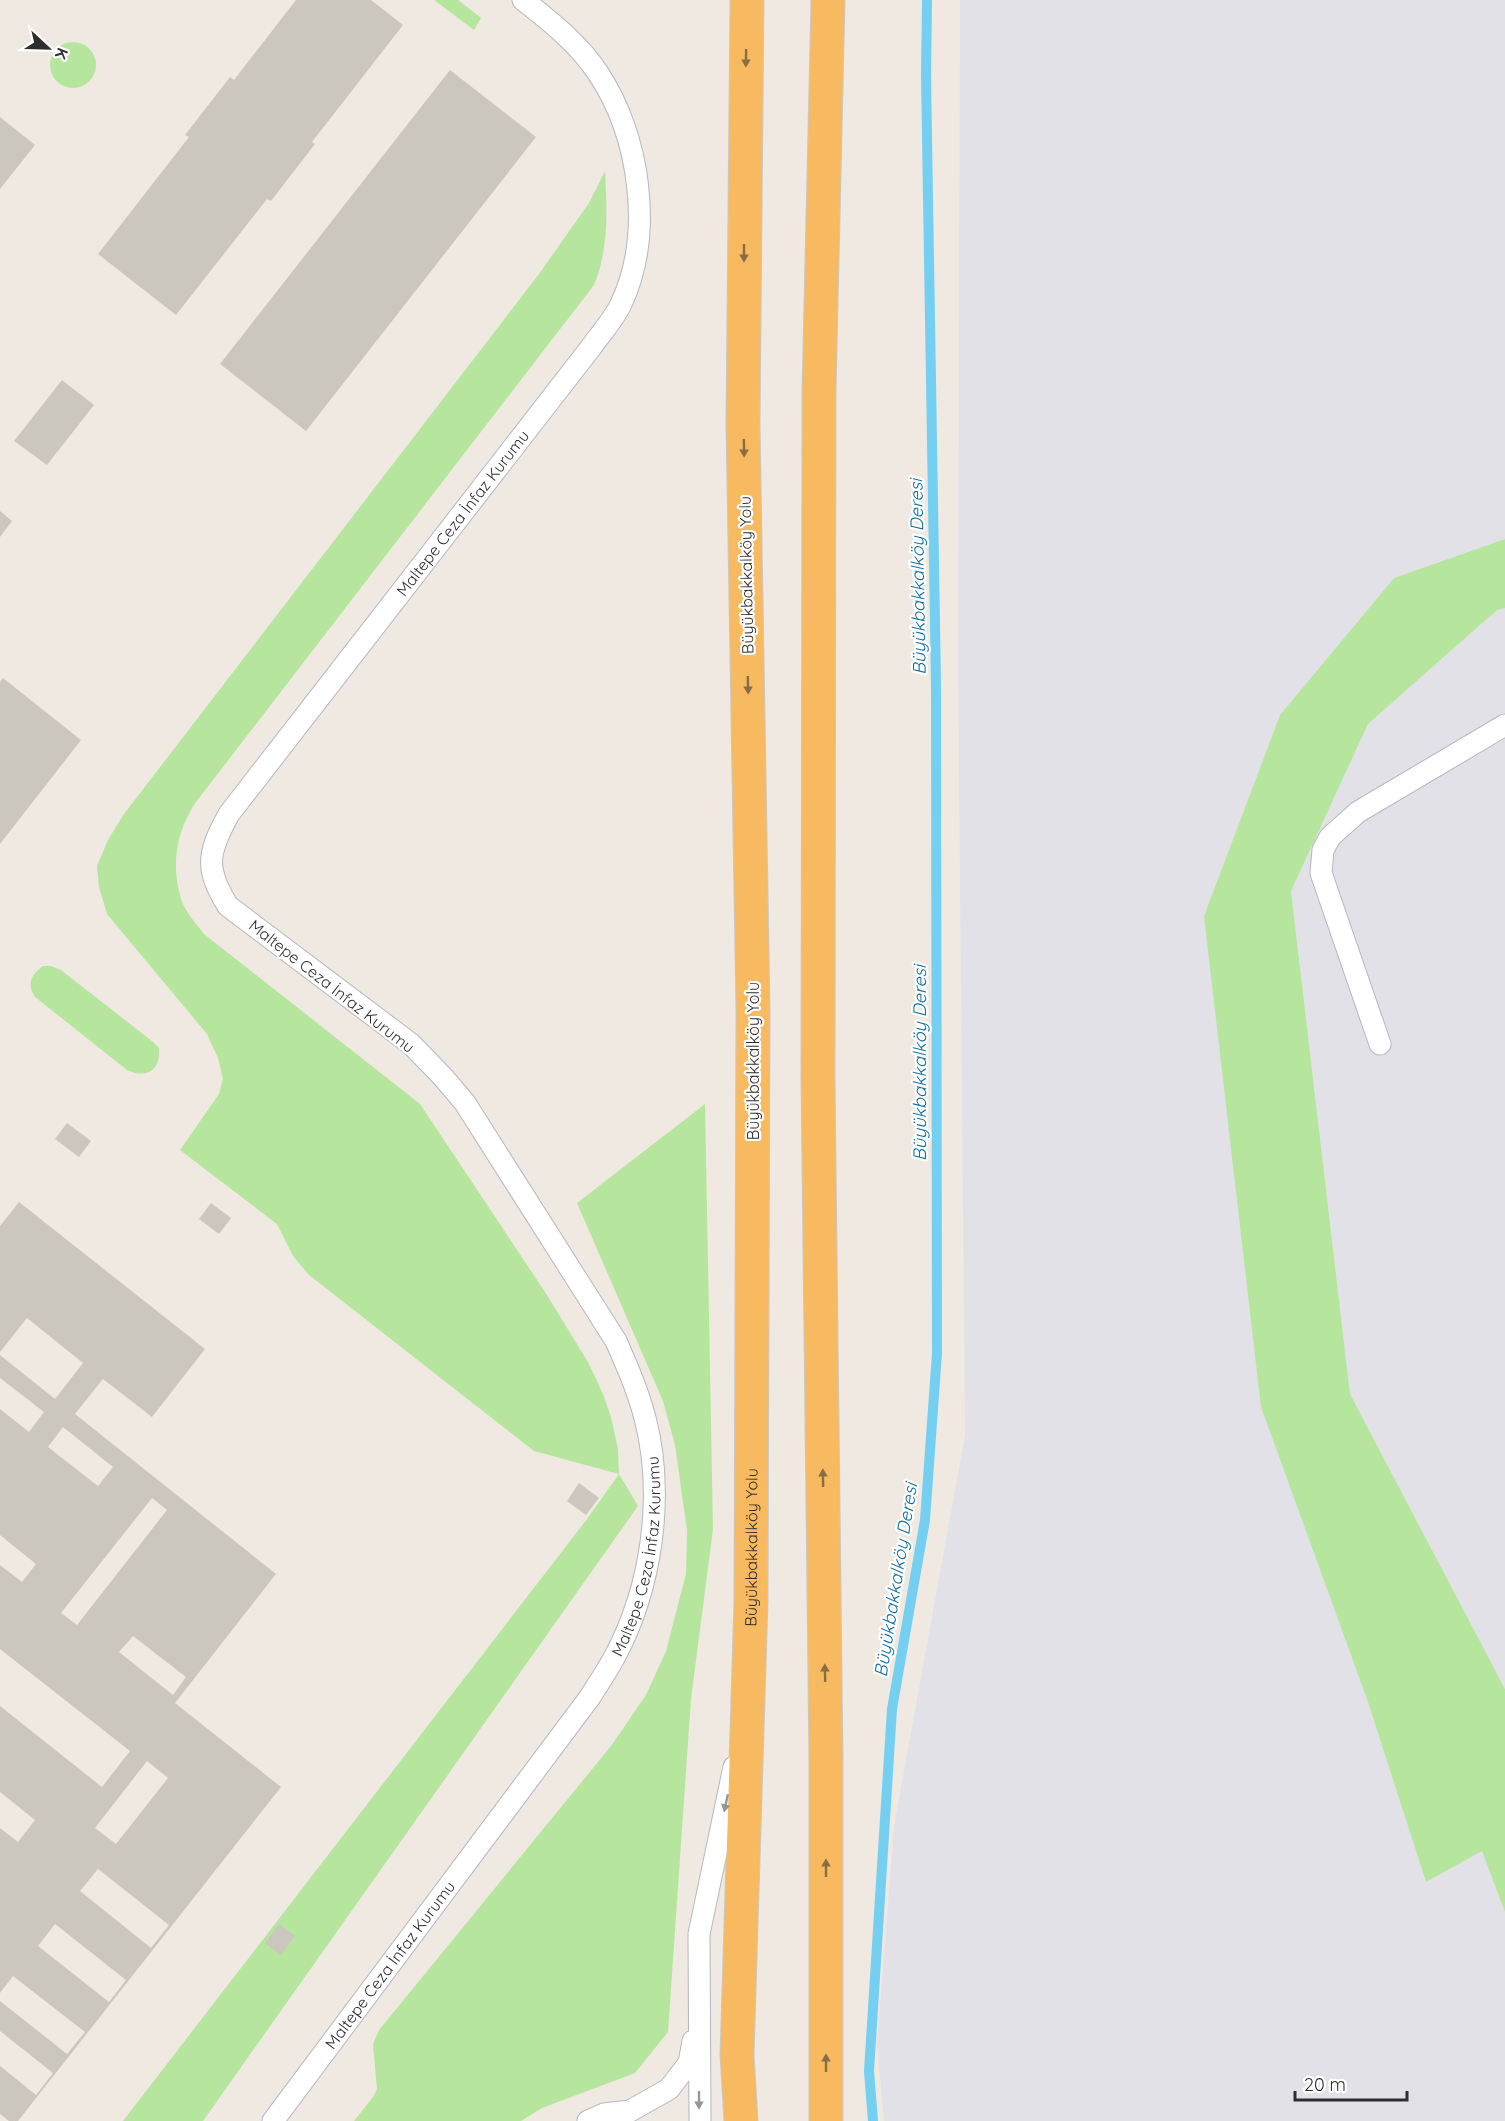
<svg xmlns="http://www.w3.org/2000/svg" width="1505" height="2121" viewBox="0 0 1505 2121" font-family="Quicksand,sans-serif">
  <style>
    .industrial { fill: #e3e1e8 }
    .green { fill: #b6e59e }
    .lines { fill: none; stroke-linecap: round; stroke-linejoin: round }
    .stream { stroke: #75cff0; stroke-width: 10 }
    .building { fill: #cbc7bf; fill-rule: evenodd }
    .service-casing { stroke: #b4b7c1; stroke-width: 23 }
    .trunk-casing { stroke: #c9c9c9; stroke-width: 35 }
    .service { stroke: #fff; stroke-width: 21 }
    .trunk { stroke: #f8ba60; stroke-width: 33 }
    .oneway { fill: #896d44 }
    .oneway2 { fill: #969696 }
    .labels { text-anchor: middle; stroke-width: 4.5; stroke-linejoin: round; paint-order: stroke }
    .street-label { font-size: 16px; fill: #2e2e2e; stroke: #fff }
    .water-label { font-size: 18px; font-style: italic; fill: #0d6fa3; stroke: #fff }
  </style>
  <rect width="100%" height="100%" fill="#efe9e1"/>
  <!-- industrial -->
  <path class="industrial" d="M960,0H1505V539L1394,578L1280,715L1204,916L1367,1699L1426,1882L1483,1850L1505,1912V2121H884L877,2044L894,1826L965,1435L958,657Z
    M1505,608V1689L1350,1394L1291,891L1368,724L1497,610Z"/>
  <!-- green -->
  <path class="green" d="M434,0H458L481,18L474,30Z
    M50 65a23 23 0 1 1 46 0a23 23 0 1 1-46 0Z
    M605,171C607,209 609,249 594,285L196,802C177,830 171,862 180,895C183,910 195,922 204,934L420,1104L545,1292L588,1362L603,1394L611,1417L618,1449L619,1474L638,1506L203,2121H123L587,1519L619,1474L534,1451L309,1275L293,1256L277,1224L180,1150L219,1094L223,1079L218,1058L207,1034L107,914L99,887L97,866L108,840L124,814L539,274L589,203Z
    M1505,539V608L1497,610L1368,724L1291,891L1350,1394L1505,1689V1912L1482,1851L1426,1882L1367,1699L1261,1407L1204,916L1280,715L1394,578Z
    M43,966H51L61,970L153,1042L159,1048C161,1071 146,1079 127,1070L35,997C27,984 30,976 43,966Z
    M705,1104L713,1529L691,1699L668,2032L635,2073L542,2108L521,2121H354L373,2097L377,2089L373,2044L379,2030L611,1746L646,1695L666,1651L686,1574L687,1530L675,1445L663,1401L577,1203Z"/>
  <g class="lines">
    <!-- stream -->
    <path class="stream" d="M873,2121L869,2071L892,1709L925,1520L937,1353L936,685L926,76L927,0"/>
  </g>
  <!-- building -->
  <path class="building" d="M296,0H371L403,25L312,142L315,144L271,201L267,199L176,315L98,254L189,137L185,135L230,77L234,80Z
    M450,70L536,137L306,431L220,364Z
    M0,117L35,145L0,189Z
    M62,380L94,405L47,465L14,441Z
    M0,511L12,521L0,537Z
    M3,678L81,740L0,844V682Z
    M67,1123L91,1141L79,1157L55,1139Z
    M19,1202L205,1349L152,1417L103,1379L75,1414L276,1574L175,1703L281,1787L18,2121H9L0,2114V2066L36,2095L53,2073L0,2031V2001L67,2054L85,2032L13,1976L0,1993V1828L18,1842L35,1820L0,1792V1706L102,1787L130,1751L0,1649V1565L22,1582L36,1564L0,1535V1409L29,1432L44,1412L0,1378V1355L55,1399L83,1363L27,1318L0,1352V1226ZM63,1427L113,1467L98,1486L48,1447ZM152,1498L167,1510L77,1625L61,1613ZM133,1636L186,1677L173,1695L119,1652ZM147,1761L168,1778L116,1844L95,1828ZM98,1869L169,1925L151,1948L80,1891ZM55,1924L126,1980L109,2002L38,1946Z
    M211,1203L231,1218L219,1234L199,1219Z
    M579,1483L599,1498L586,1515L567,1501Z
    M279,1924L295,1936L281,1955L265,1943Z"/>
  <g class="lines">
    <defs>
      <g id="service">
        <path d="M1380,1044L1321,873L1323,850L1330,837L1358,812L1505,725"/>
        <path id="s1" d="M273,2121L590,1697C598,1684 607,1671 614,1658C652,1588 665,1495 645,1418C638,1391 627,1366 616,1341L465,1103L443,1077L411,1044L228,906C204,868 208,852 229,814L592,346C602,332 614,319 621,304C654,234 640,136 598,73C579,44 550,21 523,0"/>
        <path d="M588,2121L604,2114L630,2111L669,2089L689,2063L693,2041"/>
        <path d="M700,2121L699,1934L734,1767"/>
      </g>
      <g id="trunk">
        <path id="s2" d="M741,2121L737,2055L751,1601L753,1010L743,424L747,0"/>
        <path d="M826,2121V1762L818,1080L819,391L828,0"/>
      </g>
    </defs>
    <!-- service casing -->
    <use href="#service" class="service-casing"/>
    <!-- trunk casing -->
    <use href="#trunk" class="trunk-casing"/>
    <!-- service -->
    <use href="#service" class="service"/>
    <!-- trunk -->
    <use href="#trunk" class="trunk"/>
  </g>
  <!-- one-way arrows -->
  <defs><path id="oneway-solid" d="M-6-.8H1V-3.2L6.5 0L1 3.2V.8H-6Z" transform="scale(1.5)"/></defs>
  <g class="oneway">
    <use href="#oneway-solid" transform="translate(746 58) rotate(91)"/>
    <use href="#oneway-solid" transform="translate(744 253) rotate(90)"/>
    <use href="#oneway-solid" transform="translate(744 448) rotate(89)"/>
    <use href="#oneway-solid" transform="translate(748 685) rotate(89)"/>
    <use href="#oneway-solid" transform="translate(823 1478) rotate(-91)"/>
    <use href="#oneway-solid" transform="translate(825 1673) rotate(-91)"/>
    <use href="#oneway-solid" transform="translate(826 1868) rotate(-90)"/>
    <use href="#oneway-solid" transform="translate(826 2063) rotate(-90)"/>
  </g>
  <g class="oneway2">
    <use href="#oneway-solid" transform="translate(726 1803) rotate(102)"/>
    <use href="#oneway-solid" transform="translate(699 2100) rotate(90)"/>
  </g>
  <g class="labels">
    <!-- street labels -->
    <g class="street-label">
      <text dy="6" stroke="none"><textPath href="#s1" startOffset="1976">Maltepe Ceza İnfaz Kurumu</textPath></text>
      <text transform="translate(746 575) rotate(-91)" y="6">Büyükbakkalköy Yolu</text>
      <text transform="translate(332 986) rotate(38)" y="6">Maltepe Ceza İnfaz Kurumu</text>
      <text transform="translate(753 1061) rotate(-90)" y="6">Büyükbakkalköy Yolu</text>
      <text dy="6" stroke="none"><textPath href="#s2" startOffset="574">Büyükbakkalköy Yolu</textPath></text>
      <text dy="6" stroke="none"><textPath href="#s1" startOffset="681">Maltepe Ceza İnfaz Kurumu</textPath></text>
      <text dy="6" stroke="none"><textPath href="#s1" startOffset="195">Maltepe Ceza İnfaz Kurumu</textPath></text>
    </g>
    <!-- water labels -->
    <g class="water-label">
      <text transform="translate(918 577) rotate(-91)" y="6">Büyükbakkalköy Deresi</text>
      <text transform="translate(920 1063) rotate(-90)" y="6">Büyükbakkalköy Deresi</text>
      <text transform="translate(896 1580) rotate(-81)" y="6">Büyükbakkalköy Deresi</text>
    </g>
  </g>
  <!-- north arrow -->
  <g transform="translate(48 48) rotate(112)" stroke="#ffffff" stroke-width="4.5" paint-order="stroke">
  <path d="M0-4.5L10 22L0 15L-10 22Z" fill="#2e2e2e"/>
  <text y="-9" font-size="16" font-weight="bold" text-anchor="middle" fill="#2e2e2e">K</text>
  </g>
  <!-- scale -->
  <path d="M1295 2091v9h112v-9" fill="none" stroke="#2e2e2e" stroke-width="3"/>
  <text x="1304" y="2091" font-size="18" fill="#2e2e2e" stroke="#ffffff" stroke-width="4.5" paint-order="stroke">20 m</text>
</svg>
